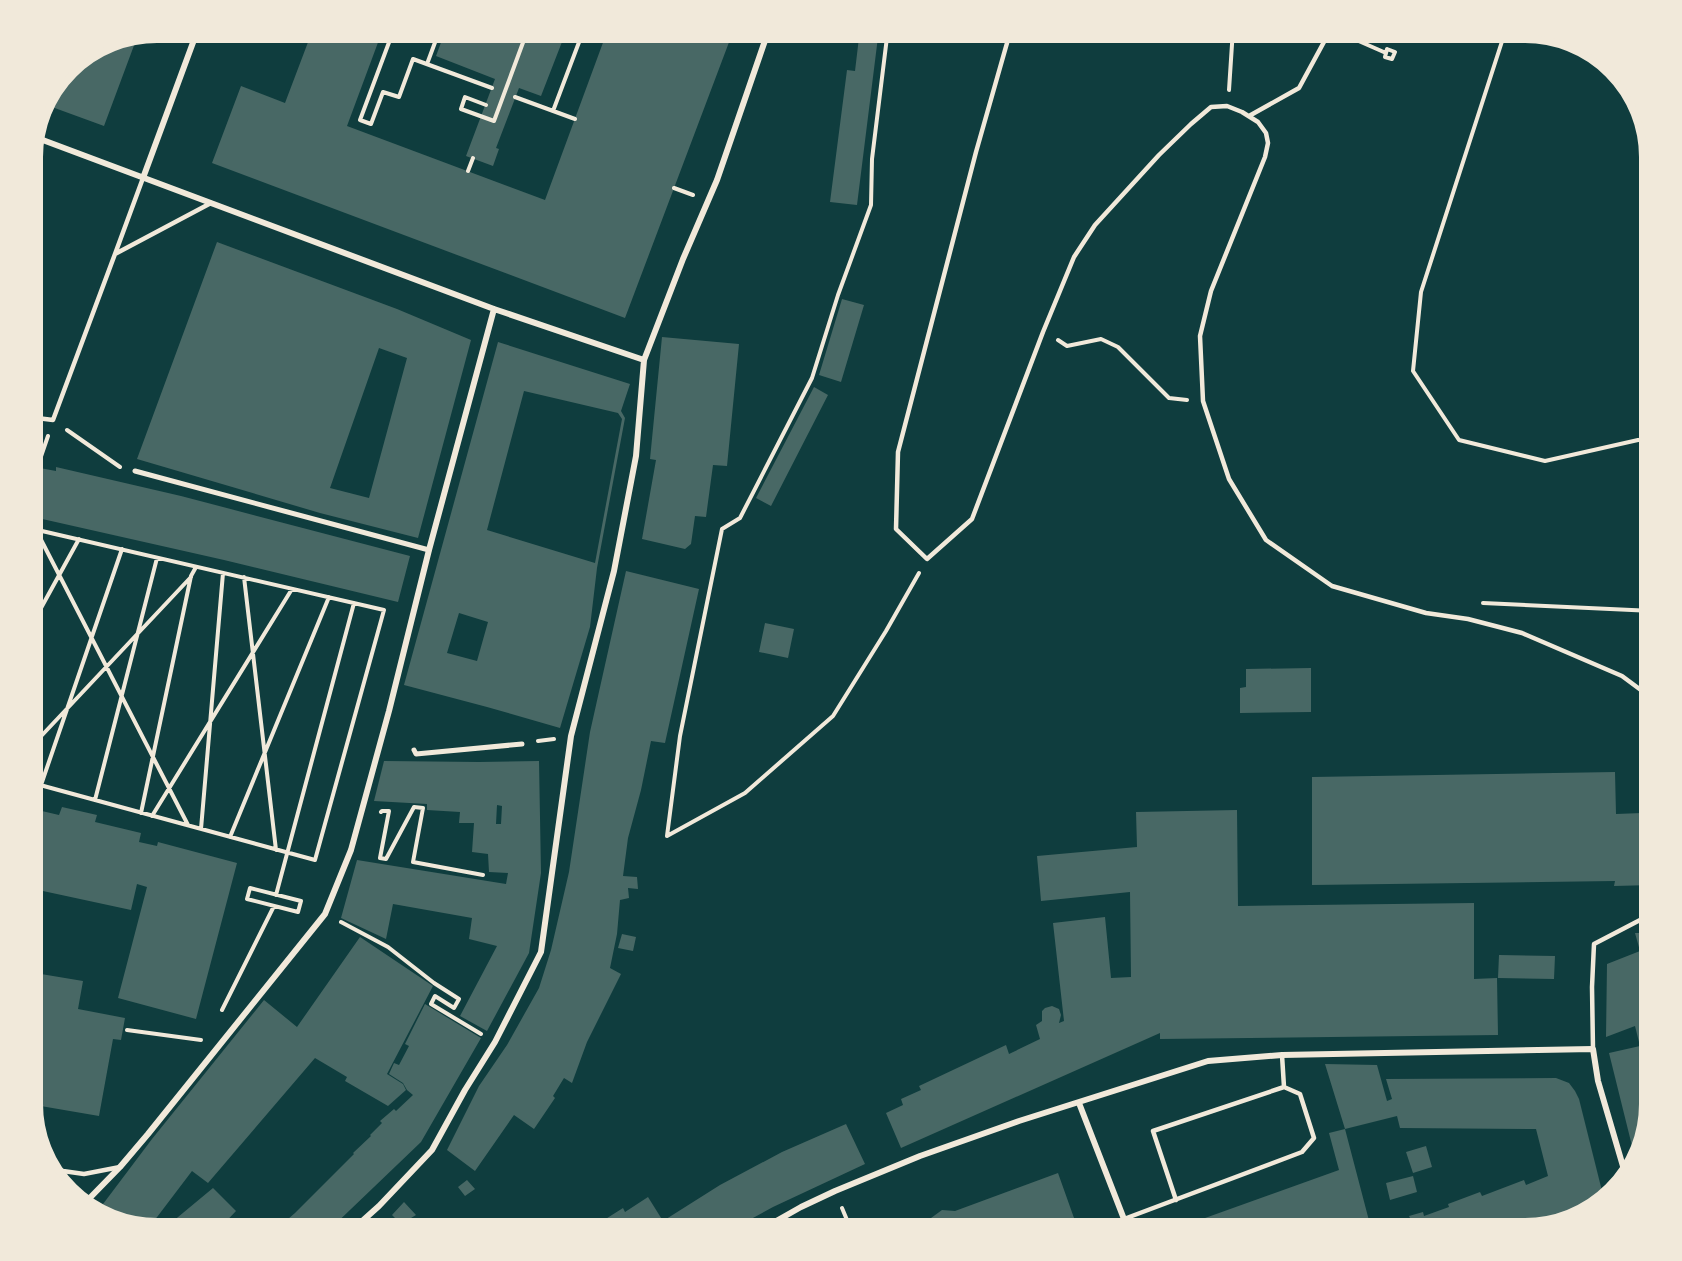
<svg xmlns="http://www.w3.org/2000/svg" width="1682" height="1261" viewBox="0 0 1682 1261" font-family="Arial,sans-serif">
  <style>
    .building { fill: #486865; fill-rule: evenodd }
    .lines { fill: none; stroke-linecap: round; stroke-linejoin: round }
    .path { stroke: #f1e9da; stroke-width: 4 }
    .service { stroke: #f1e9da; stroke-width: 4.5 }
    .pedestrian { stroke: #f1e9da; stroke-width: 5 }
    .minor { stroke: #f1e9da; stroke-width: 6 }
    .rim { fill: none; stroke: #f1e9da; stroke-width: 8 }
  </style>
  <rect width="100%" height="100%" fill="#0f3d3e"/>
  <!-- building -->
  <path class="building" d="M313,29H383L347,126L545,200L608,29H734L625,318L212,163L241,86L285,103Z
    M446,29H567L541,96L519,88L496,148L499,149L493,166L466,156L495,79L436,56Z
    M860,29H879L857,205L830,202L847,70L855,71Z
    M139,32L104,126L41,103L72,61L108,38Z
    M217,242L397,309L471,340L418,538L320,513L137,459ZM379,348L407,358L369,498L330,488Z
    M842,299L864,305L841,382L819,375Z
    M662,337L739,344L727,466L713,465L706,517L695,516L691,544L685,549L642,539L656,460L650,459Z
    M498,342L630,384L621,411L625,418L597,568L590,627L560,728L487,707L404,685ZM524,391L618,413L622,419L595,563L487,530ZM459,613L488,622L477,661L447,653Z
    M814,387L828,395L771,506L756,498Z
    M29,466L56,471V467L181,496L410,556L398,602L224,560L29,516Z
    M626,571L699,589L665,743L651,741L641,790L628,838L623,876L637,877L638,889L628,888L629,898L620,900L617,934L610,968L621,974L587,1042L572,1083L564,1078L553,1096L555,1098L534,1129L514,1115L475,1171L447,1150L479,1086L507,1045L539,988L551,950L569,872L590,732Z
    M765,623L794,629L788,658L759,652Z
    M1311,668V712L1240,713V688L1246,687V669Z
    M384,761L479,762L539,761L541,873L529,953L487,1031L460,1016L497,946L469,939L472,918L393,904L386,939L341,918L357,860L506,884L508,873L489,872L488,854L472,852L474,823H459L460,812L427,810V804L374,801ZM497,805L502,806L501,824H496Z
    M1615,772L1616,814L1642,813V858H1653V885L1614,886L1615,881L1312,885V777Z
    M62,807L97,815L95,822L141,833L139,842L157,846L158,842L237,863L196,1019L118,998L147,887L137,884L131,910L29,888V808L59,815Z
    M1237,810L1238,906L1474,903V979L1497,978L1498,1035L1160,1039V1033L901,1148L886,1113L903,1105L901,1099L921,1090L919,1086L1006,1045L1009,1054L1040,1039L1036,1025L1042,1021V1011L1045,1008L1052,1006L1059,1009L1061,1015L1059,1023L1064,1021L1053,923L1105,917L1111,978L1131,977L1130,892L1041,901L1037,856L1137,847L1136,812Z
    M1635,933H1653V1019L1643,1023L1647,1046L1653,1044V1104L1635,1158L1609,1053L1640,1046L1635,1026L1606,1037L1607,964L1640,951Z
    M622,934L636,937L633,951L618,948Z
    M360,937L433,986L387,1074L403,1084L406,1090L388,1106L345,1081L347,1077L315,1058L208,1183L192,1171L148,1229L97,1212L152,1139L264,1000L297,1027Z
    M1499,955L1555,956L1554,979L1498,978Z
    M29,972L83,981L78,1009L125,1018L121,1040L113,1039L99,1116L29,1104Z
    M425,1004L481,1038L421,1142L327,1232H273L295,1213L354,1154L353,1153L371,1136L370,1135L382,1123L380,1121L394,1109L396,1111L413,1095L407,1090L403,1083L389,1074L394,1063L399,1065L409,1046L405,1044Z
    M1325,1064L1377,1065L1387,1101L1392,1099L1386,1079L1556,1078L1569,1083L1575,1091L1579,1099L1604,1199L1601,1200L1602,1203L1581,1219L1525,1232H1375L1411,1220L1409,1216L1423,1212L1424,1216L1449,1207L1448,1204L1480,1192L1482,1196L1524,1180L1526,1185L1548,1176L1536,1129L1400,1128L1397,1116L1345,1129L1372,1232H1181L1180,1227L1339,1170L1329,1133L1345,1129Z
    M846,1124L865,1164L773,1207L727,1232H612L604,1220L623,1208L625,1212L648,1197L663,1221L720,1185L782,1152Z
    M1426,1146L1432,1167L1413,1173L1406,1152Z
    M1058,1173L1079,1232H895L931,1218L942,1210L955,1211Z
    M1413,1176L1417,1192L1390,1200L1386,1183Z
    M467,1180L475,1189L465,1196L458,1187Z
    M213,1188L236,1211L216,1232H160Z
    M404,1202L416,1215L401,1224L392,1215Z"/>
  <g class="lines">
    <!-- path -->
    <path class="path" d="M394,29L360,120L371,124L383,92L399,97L413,59L492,88
      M888,29L872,159L871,205L838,295L812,378L740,518L722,529L680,736L667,836L745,793L833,716L886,631L919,573
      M1506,29L1421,292L1413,371L1459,440L1545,461L1638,440L1653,439
      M1345,35L1386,53
      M1387,49L1395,52L1392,59L1385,57Z
      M427,64L440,29
      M1229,90L1233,29
      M515,97L575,119
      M486,105L465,97L461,109L494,121L528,29
      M553,111L584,29
      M468,171L473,158
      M674,188L693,195
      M1058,340L1067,346L1101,339L1118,347L1169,398L1187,400
      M67,430L120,467
      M37,468L48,436
      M36,530L188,825
      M29,574L32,783
      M244,577L276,850
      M1483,603L1653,611
      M30,628L79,539
      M538,741L554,739
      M29,749L191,577
      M29,782L315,860L384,610L29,528
      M41,785L122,549
      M95,800L157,558
      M381,812L382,811H389L380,858L386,859L414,807L423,808L413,862L483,875
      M141,813L191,576L196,567
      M152,816L292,589
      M201,829L223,573
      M230,837L329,597
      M250,888L301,901L298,912L247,899Z
      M276,895L354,603
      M341,922L388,947L434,983L459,999L454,1008L435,996L431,1004L481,1034
      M222,1010L274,906
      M127,1030L201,1040
      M842,1208L852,1232"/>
    <!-- service -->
    <path class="service" d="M1011,29L976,152L898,452L896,529L927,559L972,519L1043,332L1074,257L1095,225L1159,155L1191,124L1211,107L1227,106L1242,112L1258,122L1266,133L1268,143L1265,157L1211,291L1200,336L1203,401L1229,479L1266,540L1332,586L1426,613L1468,619L1522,633L1622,676L1653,699
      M1249,116L1299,88L1331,29
      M115,254L143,178
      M29,417L53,420L115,254L211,203
      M1593,1049L1592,987L1594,944L1642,919H1653
      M1282,1055L1284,1087
      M46,1166L63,1171L84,1174L120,1167
      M1124,1219L1302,1152L1314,1138L1300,1094L1284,1087L1153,1131L1176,1200"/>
    <!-- pedestrian -->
    <path class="pedestrian" d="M135,471L429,550
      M414,750L416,754L522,744"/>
    <!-- minor -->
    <path class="minor" d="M32,136L494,309L644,360
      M143,178L198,29
      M1079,1103L1129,1232
      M81,1207L120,1167L148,1134L325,914L351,850L389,711L429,550L494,309
      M350,1232L379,1206L432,1150L465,1090L495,1042L541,952L571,736L614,571L636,456L644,360L683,259L717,180L769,29
      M757,1232L801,1207L835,1191L920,1156L1019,1121L1208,1061L1282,1055L1593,1049L1598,1081L1627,1180"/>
  </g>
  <!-- crop -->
  <path d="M0 0H1682V1261H0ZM157 39H1525A118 118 0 0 1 1643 157V1104A118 118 0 0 1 1525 1222H157A118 118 0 0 1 39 1104V157A118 118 0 0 1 157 39Z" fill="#f1e9da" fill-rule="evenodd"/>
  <path class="rim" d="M157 39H1525A118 118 0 0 1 1643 157V1104A118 118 0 0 1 1525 1222H157A118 118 0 0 1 39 1104V157A118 118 0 0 1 157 39Z"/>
</svg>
